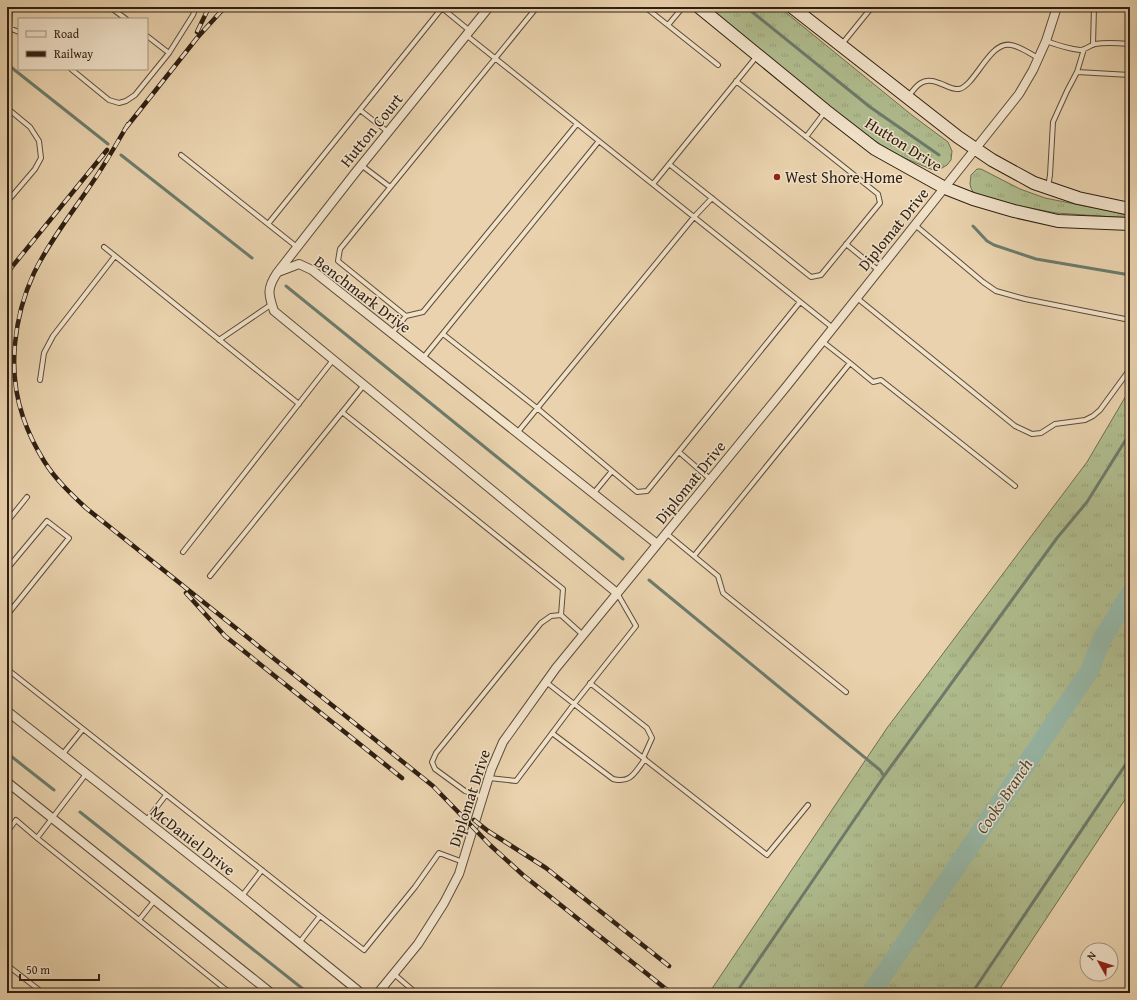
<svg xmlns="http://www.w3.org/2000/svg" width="1137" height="1000" viewBox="0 0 1137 1000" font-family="'Gentium Book Plus',serif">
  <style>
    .grass { fill: url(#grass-tufts); stroke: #706e50 }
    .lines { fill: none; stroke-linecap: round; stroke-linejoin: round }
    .stream { stroke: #6d7b6c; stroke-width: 3 }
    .river { stroke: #97b8a8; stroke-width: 19 }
    .lane-casing { stroke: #5e4c39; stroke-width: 6 }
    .street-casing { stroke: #5e4c39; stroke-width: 10 }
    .secondary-casing { stroke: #2f1f12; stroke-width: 14 }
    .lane { stroke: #f1e2ca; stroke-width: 4 }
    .street { stroke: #f1e2ca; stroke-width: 8 }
    .secondary { stroke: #f1e2ca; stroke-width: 12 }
    .rail-casing { stroke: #2f1f12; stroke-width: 4.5 }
    .rail { stroke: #f1e2ca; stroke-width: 3; stroke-dasharray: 9; stroke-linecap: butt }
    .poi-dot { fill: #8f2418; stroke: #f1e2ca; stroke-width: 1.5 }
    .labels { text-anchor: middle; stroke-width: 3; stroke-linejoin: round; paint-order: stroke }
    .street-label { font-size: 16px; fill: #2f1f12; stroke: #f1e2ca }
    .poi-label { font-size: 16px; fill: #2f1f12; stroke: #f1e2ca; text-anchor: start }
    .water-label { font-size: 17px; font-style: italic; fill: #4e4d3f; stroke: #f1e2ca }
  </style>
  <defs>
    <pattern id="grass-tufts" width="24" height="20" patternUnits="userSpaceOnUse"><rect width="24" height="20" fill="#b0bd8f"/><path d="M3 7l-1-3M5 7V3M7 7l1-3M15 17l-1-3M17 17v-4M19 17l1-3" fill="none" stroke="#98a27a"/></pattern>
  </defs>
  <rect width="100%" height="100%" fill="#e9d2ad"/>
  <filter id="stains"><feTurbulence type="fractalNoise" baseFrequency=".005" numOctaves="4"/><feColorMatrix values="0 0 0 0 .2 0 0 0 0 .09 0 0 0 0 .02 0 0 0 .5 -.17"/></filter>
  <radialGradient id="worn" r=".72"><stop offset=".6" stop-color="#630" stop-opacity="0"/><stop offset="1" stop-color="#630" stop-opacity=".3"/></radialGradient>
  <!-- grass -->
  <path class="grass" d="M707,7H779L913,116L948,142L952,151L951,160L947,165L942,168L933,170L902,157L875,141L843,117Z
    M977,169H981L1020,189L1045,198L1130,215V218L1056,213L1015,205L980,196L973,192L971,188L970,184L971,175Z
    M1130,389V792L997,993H709L887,728L1087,462Z"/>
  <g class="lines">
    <!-- stream -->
    <path class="stream" d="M746,7L870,107L939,155
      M7,64L108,144
      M121,155L252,258
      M973,226L987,241L994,245L1036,259L1130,275
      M286,286L623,559
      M649,580L880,770L884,776
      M7,753L54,790
      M80,812L308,993
      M736,993L884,776L1057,538L1087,502L1130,433
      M972,993L1130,758"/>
    <!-- river -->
    <path class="river" d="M871,993L1090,670L1101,641L1130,594"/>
    <defs>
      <path id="lane" d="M10,7L9,28L19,32
        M110,7L126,19
        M537,7L340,249L338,261L406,316L423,312L577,124
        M645,7L718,65
        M668,25L683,7
        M466,35L833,328
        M1046,41C1057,45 1069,49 1080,50C1086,50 1090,45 1095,44C1107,42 1118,43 1130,44
        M842,44L872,7
        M1093,45L1094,7
        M169,53L193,15L196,7
        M71,69L109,100L119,103L126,101L135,95L169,53L147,36
        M1077,72L1130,75
        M909,96C917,84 924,77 939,83C946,85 951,90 959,89C975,86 990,40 1011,45C1019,46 1031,54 1038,58
        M7,108L30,127L39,141L41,158L35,169L7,202
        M360,110L388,132
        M806,137L825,112
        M181,155L297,247
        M669,164L811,277L821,275L880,203L878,194L736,81
        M361,165L390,187
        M653,184L757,56
        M1048,187L1050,175L1053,122L1067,91L1077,72L1084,49
        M268,224L442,8L470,31
        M915,225L983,282L996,291L1025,299L1130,320
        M846,244L878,270
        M104,247L299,404
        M857,298L1015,426L1032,434L1041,433L1055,424L1085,420L1093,416L1100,410L1130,369
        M392,333L406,316
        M443,334L537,408L637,492L647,491L800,302
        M219,340L272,304
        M822,341L850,363
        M423,358L599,141
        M40,380L44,353L53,336L115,256
        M342,412L563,589L561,615L583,635
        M517,433L694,217L712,198
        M679,452L710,479
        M593,494L612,471
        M7,522L27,497
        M666,533L718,576L723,593L846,692
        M183,552L333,360
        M694,556L850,363L873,382L881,380L1015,486
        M7,569L47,521L69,538L7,615
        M210,576L364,385
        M7,669L320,916
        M546,682L767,855L808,805
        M590,683L647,728L652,738L643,758
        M552,733L613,779C631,784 635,772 645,759
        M62,755L83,729
        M489,778L516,781L574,704L636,626L617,593
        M483,797L465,791L435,769L432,762L436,753L541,623L551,616L561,615
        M146,821L166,795
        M7,832L16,820L37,838L86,774
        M37,838L230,993
        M242,896L262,870
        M139,920L155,900
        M299,943L320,916L364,950L415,887L439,853L463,862
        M7,965L43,993
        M394,974L416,993"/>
      <path id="street" d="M489,7L355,173L277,273C267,288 268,294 274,311L617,593
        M278,272L299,264L312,270L657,544
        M7,711L234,890L361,993
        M7,782L271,993
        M378,993L418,944L444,903L459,874L491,770L503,742L556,668L786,387L1019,94L1033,70L1046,41L1057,7"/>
      <path id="secondary" d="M699,7L826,111L875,149L945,188L973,199L1014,211L1058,221L1130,224
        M792,7L958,137L992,160L1034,183L1078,198L1130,209"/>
    </defs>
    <!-- lane casing -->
    <use href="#lane" class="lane-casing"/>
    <!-- street casing -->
    <use href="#street" class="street-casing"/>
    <!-- secondary casing -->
    <use href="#secondary" class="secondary-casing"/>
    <!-- lane -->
    <use href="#lane" class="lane"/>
    <!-- street -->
    <use href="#street" class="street"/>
    <!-- secondary -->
    <use href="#secondary" class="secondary"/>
    <defs>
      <path id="rail" d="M197,32L209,7
        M128,124C116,145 104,166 90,186C71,214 49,242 34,273C14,316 7,371 23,417C28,432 36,448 44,461C55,479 71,494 86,508L433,786L490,845L523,875L671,993
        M125,129L197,38L225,7
        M7,273L107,150
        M186,593L225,636L402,778
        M474,820L488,831L546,868L669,966"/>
    </defs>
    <!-- rail casing -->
    <use href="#rail" class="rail-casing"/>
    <!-- rail -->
    <use href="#rail" class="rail"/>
  </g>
  <!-- markers -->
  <circle class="poi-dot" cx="777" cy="177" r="4"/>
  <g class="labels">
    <!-- street labels -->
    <g class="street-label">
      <text transform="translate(371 130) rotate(-51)" y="6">Hutton Court</text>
      <text transform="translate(904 144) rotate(32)" y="6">Hutton Drive</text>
      <text transform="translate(893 229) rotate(-51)" y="6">Diplomat Drive</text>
      <text transform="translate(363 294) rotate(37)" y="6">Benchmark Drive</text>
      <text transform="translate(690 482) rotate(-51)" y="6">Diplomat Drive</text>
      <text transform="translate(469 798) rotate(-72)" y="6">Diplomat Drive</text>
      <text transform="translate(193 840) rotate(38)" y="6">McDaniel Drive</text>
    </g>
    <!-- poi labels -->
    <g class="poi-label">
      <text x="785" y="183">West Shore Home</text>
    </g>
    <!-- water labels -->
    <g class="water-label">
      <text transform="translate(1004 796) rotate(-56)" y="6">Cooks Branch</text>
    </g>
  </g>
  <!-- margin -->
  <rect width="1137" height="1000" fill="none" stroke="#e9d2ad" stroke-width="24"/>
  <rect x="8" y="8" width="1121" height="984" fill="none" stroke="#2f1f12" stroke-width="2"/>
  <rect x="12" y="12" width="1113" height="976" fill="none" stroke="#2f1f12"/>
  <!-- legend -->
  <rect x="18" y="18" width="130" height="52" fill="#f1e2ca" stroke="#a39480"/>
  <rect x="26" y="31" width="20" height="6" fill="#f1e2ca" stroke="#a39480"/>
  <text x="54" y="38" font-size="12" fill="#2f1f12">Road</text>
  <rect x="26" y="51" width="20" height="6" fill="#2f1f12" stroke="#a39480"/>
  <text x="54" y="58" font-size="12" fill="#2f1f12">Railway</text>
  <!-- north arrow -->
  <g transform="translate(1099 962) rotate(309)"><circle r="19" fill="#f1e2ca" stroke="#a39480"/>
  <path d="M0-3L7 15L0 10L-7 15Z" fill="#8f2418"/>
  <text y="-6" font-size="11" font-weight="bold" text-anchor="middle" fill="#2f1f12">N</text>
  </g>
  <!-- scale -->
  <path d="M20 974v6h79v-6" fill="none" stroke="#2f1f12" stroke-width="2"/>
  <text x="26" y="974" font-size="12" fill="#2f1f12" stroke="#f1e2ca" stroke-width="3" paint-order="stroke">50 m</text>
  <rect width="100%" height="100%" filter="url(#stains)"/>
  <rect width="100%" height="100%" fill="url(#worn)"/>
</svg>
